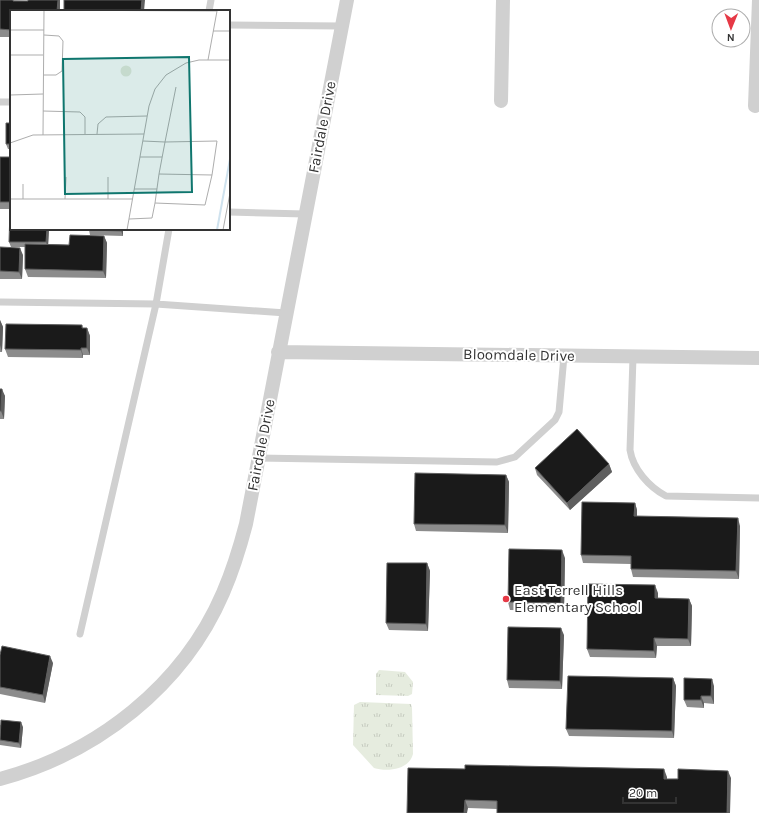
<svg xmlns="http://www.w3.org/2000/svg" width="759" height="813" viewBox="0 0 759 813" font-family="Karla,sans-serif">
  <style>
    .park { fill: url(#park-tufts) }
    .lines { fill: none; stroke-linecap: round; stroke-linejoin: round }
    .service { stroke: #d0d0d0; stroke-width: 7 }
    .minor { stroke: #d0d0d0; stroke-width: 14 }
    .wall { fill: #8c8c8c }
    .shaded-wall { fill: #5f5f5f }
    .building { fill: #1a1a1a; stroke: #5f5f5f }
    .poi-dot { fill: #e63946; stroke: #fff; stroke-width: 1.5 }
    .labels { text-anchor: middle; stroke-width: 4; stroke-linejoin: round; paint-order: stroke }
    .street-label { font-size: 15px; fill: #333; stroke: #fff }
    .poi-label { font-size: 15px; fill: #333; stroke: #fff; text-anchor: start }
    .inset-river { fill: none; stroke: #cfe2ee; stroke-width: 2 }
    .inset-road { fill: none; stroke: #adadad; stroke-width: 1 }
    .view { fill: #0f766e; fill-opacity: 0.15; stroke: #0f766e; stroke-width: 2 }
    .inset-edge { fill: none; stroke: #333; stroke-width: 2 }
  </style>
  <defs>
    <pattern id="park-tufts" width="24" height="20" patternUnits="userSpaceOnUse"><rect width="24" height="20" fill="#e6ecdf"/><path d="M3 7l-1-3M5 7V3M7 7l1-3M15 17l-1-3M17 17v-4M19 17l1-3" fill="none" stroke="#c6cbc0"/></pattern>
  </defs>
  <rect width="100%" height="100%" fill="#fff"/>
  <!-- park -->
  <path class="park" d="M379,670L405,672L413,682L412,694L408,696L376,695V674Z
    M360,702L411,704L412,708L413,754C409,770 387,772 374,768L353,745L354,705Z"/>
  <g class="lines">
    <!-- service -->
    <path class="service" d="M209,11L211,0
      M229,25L342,26
      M0,102H11
      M229,212L305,214
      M0,302L156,304L169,229
      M633,357L630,450C633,469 649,487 666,496L759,498
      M258,458L497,462L515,457L555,420L559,412L564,356
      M80,634L156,304L286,313"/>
    <!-- minor -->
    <path class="minor" d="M501,101L503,0
      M755,106L759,0
      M278,352L759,358
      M0,779C97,753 183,686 223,593C233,570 240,547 246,524L347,0"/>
  </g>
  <!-- wall -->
  <path class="wall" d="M0,0L28,1V0H60V11H11V37H0Z
    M11,123V149H8L6,144Z
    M0,157H11V209H0Z
    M49,229L48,244L69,245L104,236L107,243L106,278L28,277L25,269V247H11L9,242Z
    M123,229V236L90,235L89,230Z
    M0,247L23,255L22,279H0Z
    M0,320L3,327L2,352H0Z
    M82,325L83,328H87L90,336V355H83V358L8,357L5,349Z
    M0,389L5,396L4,419H0Z
    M609,464L612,472L570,510L537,475L535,468Z
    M506,475L509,482L508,533L416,531L414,524Z
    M635,503L637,510V516L740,526L739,579L633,577L631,569V564L583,563L581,555Z
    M565,558L564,611L510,610L508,602Z
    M427,563L430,571L428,631L389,630L386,623Z
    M658,593V598L689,599L692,606L691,646H657L656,658L590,657L587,649Z
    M564,635L562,689L509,688L507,680Z
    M0,655L53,663L45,703L0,694Z
    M673,678L676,686L674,738L569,736L566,729Z
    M714,686V704L704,703V708L687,707L684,700Z
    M0,725L23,727L21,748L0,745Z
    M408,768L667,777V779L731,778L497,809L468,808Z"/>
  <!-- shaded-wall -->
  <path class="shaded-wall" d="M58,0H60V11H57Z
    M142,0H145L144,11H141Z
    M47,229H49L48,248L46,242Z
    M121,229H123V236L121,231Z
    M104,236L107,243L106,278L103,271Z
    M20,248L23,255L22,279L19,272Z
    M0,320L3,327L2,352L0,345Z
    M87,328L90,336V355L87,348Z
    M81,348L83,355V358L81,350Z
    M2,389L5,396L4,419L1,411Z
    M609,464L612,472L570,510L567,503Z
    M506,475L509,482L508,533L505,525Z
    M635,503L637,510V524L634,516Z
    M738,518L740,526L739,579L736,571Z
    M562,550L565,558L564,611L561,603Z
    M427,563L430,571L428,631L426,624Z
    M655,585L658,593V606L655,598Z
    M689,599L692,606L691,646L688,639Z
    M561,628L564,635L562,689L560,681Z
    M654,638L657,646L656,658L654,651Z
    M50,656L53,663L45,703L43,695Z
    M673,678L676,686L674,738L672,731Z
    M712,679L714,686V704L711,696Z
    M701,696L704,703V708L701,700Z
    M21,722L23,727L21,748L19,743Z
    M664,769L667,777V786L664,779Z
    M728,771L731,778L730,813H727Z
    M465,800L468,808L467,813H464Z"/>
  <!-- building -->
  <path class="building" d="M0,0H13V1H28V0H58L57,11H11V30L0,29Z
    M64,0H142L141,11H64Z
    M6,123H11V144H6Z
    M0,157H11V202H0Z
    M10,210H11V229H47L46,242H9Z
    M89,229H121V231L89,230Z
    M70,235L104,236L103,271L25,269V244L69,245Z
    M0,247L20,248L19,272L0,271Z
    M6,324L82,325V328H87V348H81V350L5,349Z
    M0,389H2L1,411H0Z
    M577,429L609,464L567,503L535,468Z
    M415,473L506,475L505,525L414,524Z
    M582,502L635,503L634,516L738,518L736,571L631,569V556L581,555Z
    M509,549L562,550L561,603L508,602Z
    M387,563H427L426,624L386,623Z
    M588,584L655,585V598L689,599L688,639L654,638V651L587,649Z
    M508,627L561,628L560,681L507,680Z
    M2,646L50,656L43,695L0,687V655Z
    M568,676L673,678L672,731L566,729Z
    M684,678L712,679L711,696H701V700H684Z
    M1,720L21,722L19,743L0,740Z
    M465,765L664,769V779H678V769L728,771L727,813H497V801L465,800L464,813H407L408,768L465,769Z"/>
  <!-- markers -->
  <circle class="poi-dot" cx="506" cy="599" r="4"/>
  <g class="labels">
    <!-- street labels -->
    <g class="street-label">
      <text transform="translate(322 127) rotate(-79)" y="5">Fairdale Drive</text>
      <text transform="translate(519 355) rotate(1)" y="5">Bloomdale Drive</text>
      <text transform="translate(261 445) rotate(-79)" y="5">Fairdale Drive</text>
    </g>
    <!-- poi labels -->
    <g class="poi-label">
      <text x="514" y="595">East Terrell Hills<tspan x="514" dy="17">Elementary School</tspan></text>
    </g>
  </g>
  <!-- overview -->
  <g transform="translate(10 10)">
    <rect width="220" height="220" fill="#fff"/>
    <path d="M110.5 61a5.5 5.5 0 1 1 11 0a5.5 5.5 0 1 1-11 0Z" fill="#e6ecdf"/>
    <path class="inset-river" d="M207,220L220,149"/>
    <path class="inset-road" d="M12,0L207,1M0,20H34M203,21H220M0,45H33M198,50L207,1M33,65H46L52,61L53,31L49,26L34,25M0,85L33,84M33,101L70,102L75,107V124M87,124L88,114L96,107L137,106M33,125L34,0M133,131L155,132L166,77M0,133L23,125L134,124M130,147H152M98,167V189M124,179H147M0,189H123M13,189V174M55,189L56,167M145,193L195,195L202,165M119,209L142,208L145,193L149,164L155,132L207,131L202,165L149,164M117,220L139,96L145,79L156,65L176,53L189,50H220M213,220L220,183"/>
    <path class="view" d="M179,47L182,182L55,184L53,49Z"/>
    <rect width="220" height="220" class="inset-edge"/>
  </g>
  <!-- north arrow -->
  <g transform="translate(731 28) rotate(181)"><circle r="19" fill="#ffffff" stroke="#adadad"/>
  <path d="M0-3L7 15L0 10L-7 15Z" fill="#e63946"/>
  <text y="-6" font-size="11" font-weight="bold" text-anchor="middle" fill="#333333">N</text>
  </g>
  <!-- scale -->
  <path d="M623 797v6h53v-6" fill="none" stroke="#333333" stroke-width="2"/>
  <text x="629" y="797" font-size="12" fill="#333333" stroke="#ffffff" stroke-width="3" paint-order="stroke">20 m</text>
</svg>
